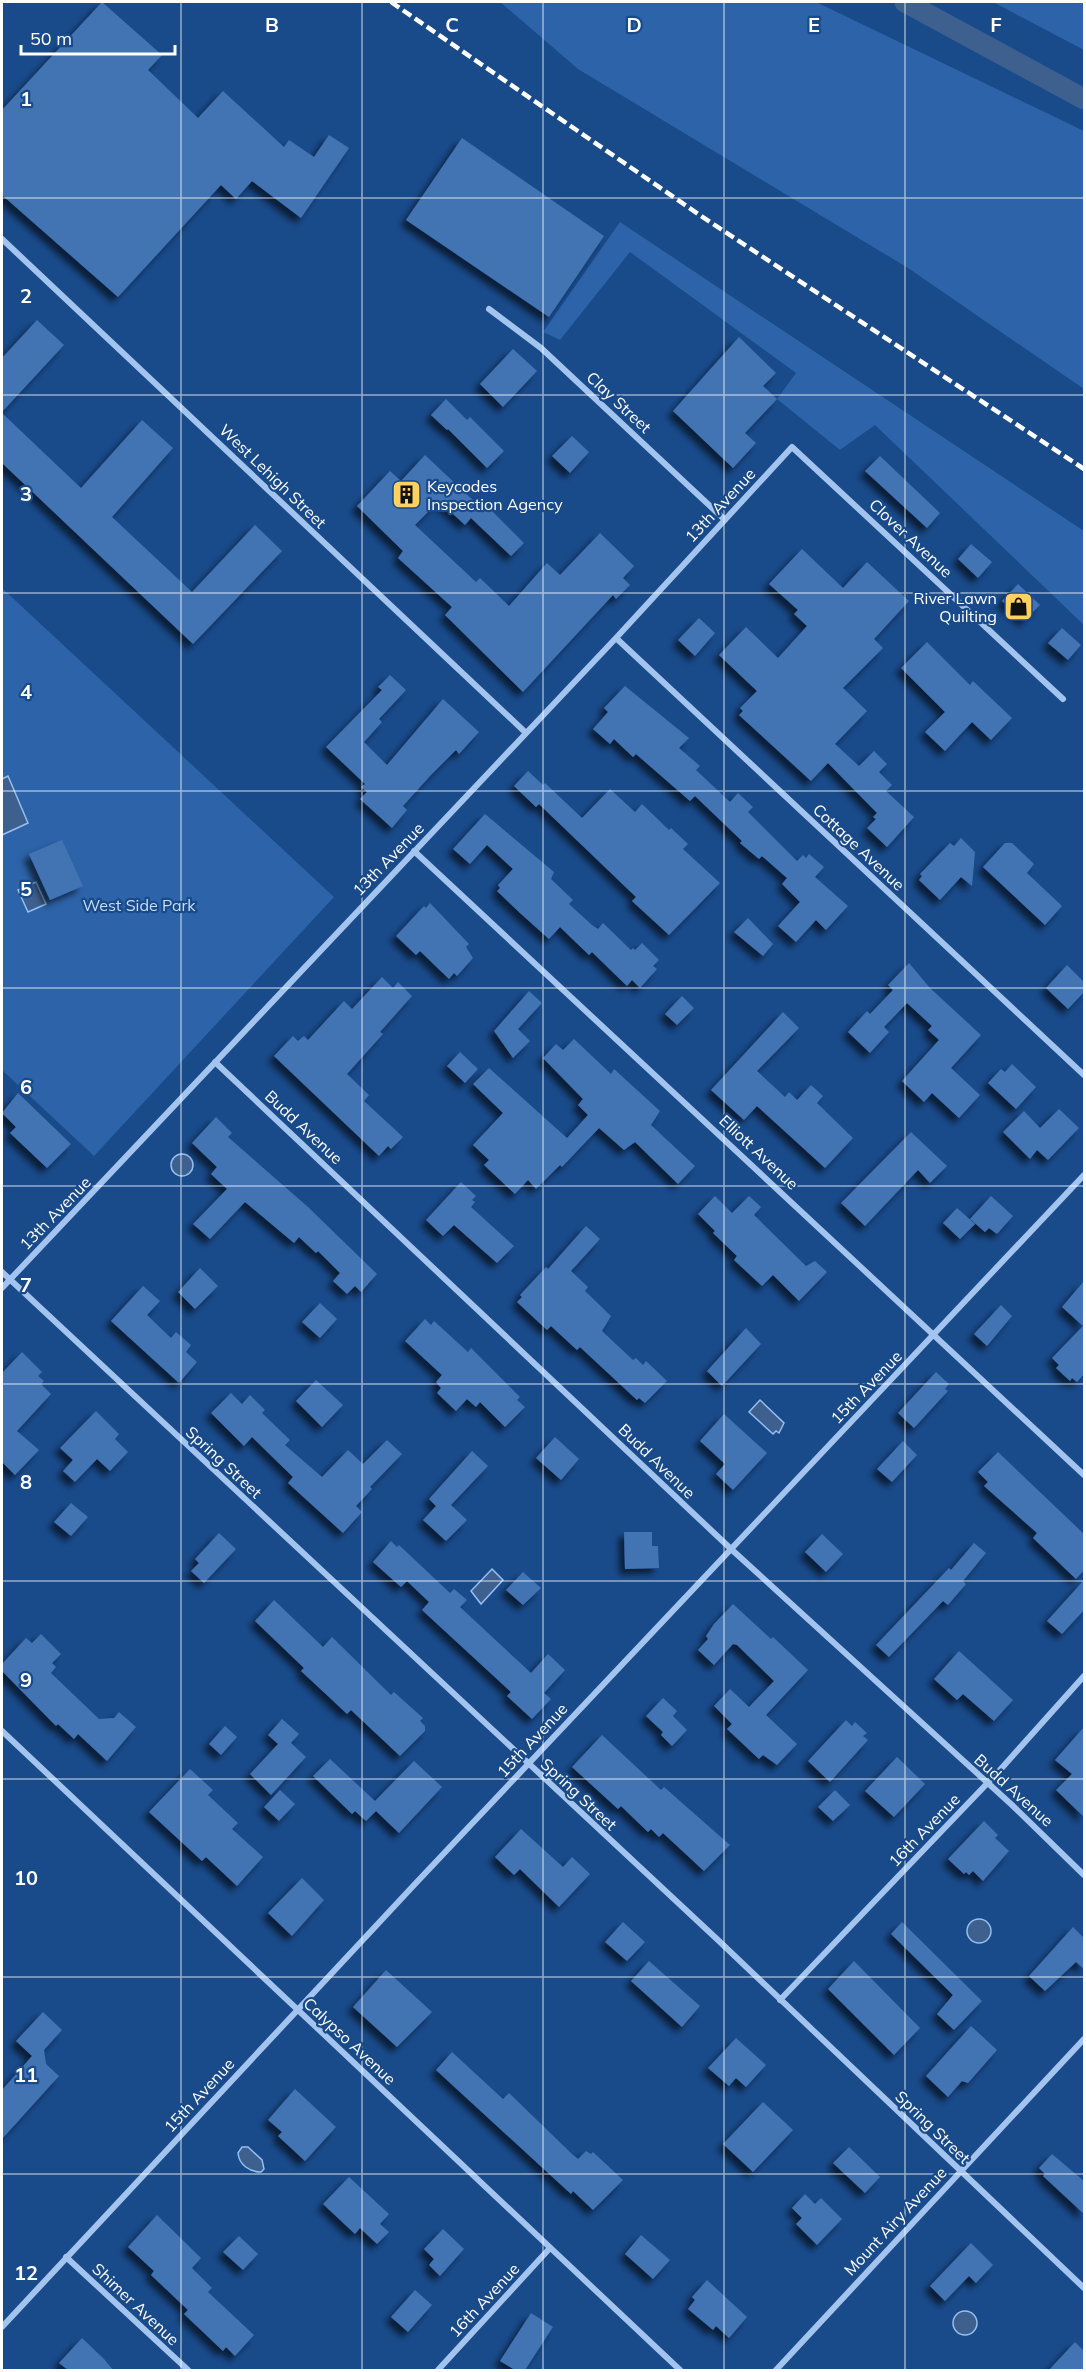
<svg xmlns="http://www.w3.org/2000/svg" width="1086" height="2372" viewBox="0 0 1086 2372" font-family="Mulish,sans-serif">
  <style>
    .green { fill: #2c63a9 }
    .water { fill: #3d608f; stroke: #96bff0; stroke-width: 1.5 }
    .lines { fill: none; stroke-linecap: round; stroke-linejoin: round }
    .canal { stroke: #3d608f; stroke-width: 21 }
    .building { fill: #4273b3; filter: url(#shadow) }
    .street { stroke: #a3c4ee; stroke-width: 6 }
    .rail { stroke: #fff; stroke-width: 4.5; stroke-dasharray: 10 4.5; stroke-linecap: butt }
    .grid { fill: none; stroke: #fff; stroke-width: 1.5; stroke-opacity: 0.55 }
    .labels { text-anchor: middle; stroke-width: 4.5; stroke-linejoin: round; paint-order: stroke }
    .street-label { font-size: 16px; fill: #fff; stroke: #194a8a }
    .poi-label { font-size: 16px; fill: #fff; stroke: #194a8a; text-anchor: start }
    .park-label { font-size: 16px; fill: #c9dffa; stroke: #194a8a }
    .grid-label { font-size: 20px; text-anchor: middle; font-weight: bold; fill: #fff; stroke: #194a8a; stroke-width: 4.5; stroke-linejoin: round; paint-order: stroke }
  </style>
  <defs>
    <filter id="shadow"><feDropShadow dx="-5.5" dy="5.5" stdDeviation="3" flood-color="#0009"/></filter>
  </defs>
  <rect width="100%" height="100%" fill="#194a8a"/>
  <!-- green -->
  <path class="green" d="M500,2H816L1084,131V389L908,268L578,69Z
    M993,2H1084V50Z
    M620,222L1084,531V625L875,425L840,450L777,399L796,373L630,252L560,340L543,332Z
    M2,588L334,897L94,1156L2,1070Z"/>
  <!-- water -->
  <path class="water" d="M8,776L28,823L2,835V779Z
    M36,882L46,904L28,912L18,890Z
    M171 1165a11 11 0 1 1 22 0a11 11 0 1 1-22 0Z
    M760,1400L784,1423L779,1433L776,1431L773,1434L749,1412Z
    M492,1569L503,1580L481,1604L471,1591Z
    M967 1931a12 12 0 1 1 24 0a12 12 0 1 1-24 0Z
    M242,2147H248L262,2160L264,2169L261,2172C250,2172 239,2165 238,2153Z
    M953 2323a12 12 0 1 1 24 0a12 12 0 1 1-24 0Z"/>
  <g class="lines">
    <!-- canal -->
    <path class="canal" d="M905,2L1084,99"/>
  </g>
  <!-- building -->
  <path class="building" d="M102,2L162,55L148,70L198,118L223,91L284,147L289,140L314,157L329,135L349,148L301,218L252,181L236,199L221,185L118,297L2,195V110Z
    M462,138L604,236L549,317L406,220Z
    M37,320L64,345L2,412V358Z
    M739,337L776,373L763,386L777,399L745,433L756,443L733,468L673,411Z
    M513,349L537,371L503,407L480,384Z
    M446,399L467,420L470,417L504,451L487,468L448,429L447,430L431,415Z
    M2,413L81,488L142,420L173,448L112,517L192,592L255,525L282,551L193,644L2,463Z
    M572,436L589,452L570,473L552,456Z
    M425,455L475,502L479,498L524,543L511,556L471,518L465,525L439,501L415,525L476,582L480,578L509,606L547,563L560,575L600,533L634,566L623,578L630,585L616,599L613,595L523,692L445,615L452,607L398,558L403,551L357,506L390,471L401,481Z
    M880,456L940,513L927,528L865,471Z
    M971,544L992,562L978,578L958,559Z
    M802,549L843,588L867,562L909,601L874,639L883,648L843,688L867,711L835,744L859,766L874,751L887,764L879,772L892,785L886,791L914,817L887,847L867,828L876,819L873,817L877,813L828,763L811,781L739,715L743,711L740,708L757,691L719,655L746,627L778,658L807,626L794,614L798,610L769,584Z
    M1018,584L1040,605L1024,621L1002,601Z
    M699,618L715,633L695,656L678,640Z
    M1062,628L1081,645L1068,660L1048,643Z
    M927,642L970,685L973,681L1012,718L991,740L972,722L945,751L925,732L945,712L901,668Z
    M390,675L406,690L379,719L382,722L364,742L387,765L443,699L479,732L459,754L456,750L431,775L403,806L407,810L392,828L360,799L367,792L361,787L365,784L326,747L382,690L378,687Z
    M625,686L689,738L679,748L700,766L696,770L730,802L738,793L753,807L748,812L797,861L803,855L806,858L809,854L824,867L815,877L848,906L826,930L816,920L796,942L778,926L800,902L782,884L787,878L762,856L759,859L740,843L742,841L695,796L690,801L636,754L633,757L614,739L610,744L593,729L608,712L604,708Z
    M528,771L543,785L545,783L582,818L610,789L635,812L642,804L669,830L671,828L688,844L683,849L720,883L669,935L632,901L636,897L539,804L536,807L514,786Z
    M485,814L554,872L551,879L573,900L569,904L592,925L598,929L603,923L631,950L633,948L635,950L642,943L659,960L653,966L657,969L640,988L632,980L627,986L592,952L589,955L560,927L549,939L520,913L497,891L500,888L498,885L513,869L487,845L470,864L453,849Z
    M961,838L975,852L972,886L961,877L940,900L919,880L922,876L920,874L950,843L954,846Z
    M62,840L83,886L50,900L29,854Z
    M1005,843H1012L1034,864L1027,873L1062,906L1045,925L983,867Z
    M430,903L469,944L466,947L473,958L457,976L454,973L449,979L420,951L416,955L396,936L424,906L426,908Z
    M748,918L773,944L763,956L734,932Z
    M909,963L930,988L981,1035L951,1068L980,1095L959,1118L932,1093L924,1102L902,1081L939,1040L928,1030L932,1026L907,1003L884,1027L889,1032L870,1053L848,1032L867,1011L870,1014L893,990L888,985Z
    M1067,965L1084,982V992L1068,1009L1046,988Z
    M382,977L393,988L398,982L412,996L380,1032L383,1034L347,1074L369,1095L364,1101L403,1137L391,1149L388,1146L379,1156L274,1056L293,1036L298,1041L304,1036L308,1040L344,1001L352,1009Z
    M529,991L542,1003L518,1029L530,1041L513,1058L494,1031Z
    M682,996L694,1008L677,1025L665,1014Z
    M783,1012L799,1028L757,1071L785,1097L789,1092L797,1100L811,1085L823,1096L817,1103L853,1138L825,1168L757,1106L744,1120L711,1090Z
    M574,1039L611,1074L614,1069L660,1111L651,1125L695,1166L678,1184L635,1142L624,1150L599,1128L562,1167L560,1165L536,1189L528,1180L515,1194L484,1165L489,1160L473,1145L503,1113L473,1084L489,1068L567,1138L588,1115L578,1105L583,1099L543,1058L556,1044L563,1050Z
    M460,1052L478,1069L465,1083L447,1066Z
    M1012,1064L1036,1087L1016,1109L988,1083L1001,1069L1005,1072Z
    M18,1093L71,1144L47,1168L10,1133L16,1127L2,1113Z
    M1059,1109L1079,1128L1048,1160L1037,1150L1030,1159L1003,1132L1024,1111L1040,1128Z
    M216,1117L232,1133L228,1137L308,1207L377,1274L361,1292L355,1286L347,1294L333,1281L340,1273L318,1251L316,1253L299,1237L294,1243L245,1202L210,1239L193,1224L227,1189L211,1174L217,1167L192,1143Z
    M911,1132L947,1166L930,1183L918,1170L865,1226L841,1203Z
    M461,1182L476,1196L472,1200L475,1202L471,1207L514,1246L497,1263L454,1225L443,1236L426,1220Z
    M715,1196L732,1213L749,1196L761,1207L754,1215L806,1266L815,1261L827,1272L799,1301L773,1275L762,1286L734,1260L737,1256L713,1233L715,1231L698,1214Z
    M991,1196L1013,1216L997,1234L989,1228L985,1232L970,1219Z
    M957,1208L975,1224L960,1239L943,1223Z
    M586,1226L600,1239L571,1271L588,1287L585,1291L611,1316L602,1331L633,1360L636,1358L643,1365L646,1361L667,1381L645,1403L639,1398L637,1400L580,1347L577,1350L551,1326L547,1330L517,1302L522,1297L520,1295L546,1267L548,1269Z
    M200,1268L218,1286L195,1309L178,1292Z
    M1084,1281V1374L1077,1382L1072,1378L1070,1381L1056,1368L1059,1365L1052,1358L1083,1326L1062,1307Z
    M143,1286L160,1301L147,1315L171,1338L176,1332L191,1345L186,1352L197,1362L179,1383L111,1321Z
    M320,1303L337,1319L320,1338L302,1322Z
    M1001,1305L1012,1316L987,1346L974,1334Z
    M425,1319L431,1325L434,1321L468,1352L471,1348L520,1397L517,1400L525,1407L505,1427L480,1402L476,1407L467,1399L456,1411L437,1393L441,1388L436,1382L442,1375L405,1341Z
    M746,1328L761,1344L722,1386L707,1371Z
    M22,1352L42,1372L38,1376L44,1381L41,1384L51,1394L17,1431L39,1450L15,1475L2,1462V1373Z
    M936,1372L949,1384L945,1389L948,1391L914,1428L898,1413Z
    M316,1380L343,1405L322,1427L296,1401Z
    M231,1393L242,1404L250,1395L265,1410L262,1413L290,1440L285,1445L322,1477L348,1450L363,1464L387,1440L402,1454L370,1487L372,1489L356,1506L362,1512L343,1533L288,1483L293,1477L252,1437L244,1446L211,1413Z
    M96,1411L119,1434L115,1439L128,1452L110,1471L97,1459L75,1482L63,1471L73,1460L60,1448Z
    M724,1414L767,1453L733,1490L716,1474L725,1464L700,1441Z
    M555,1437L579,1459L561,1480L536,1458Z
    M903,1441L917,1455L892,1482L877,1469Z
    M472,1451L488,1466L451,1505L467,1520L446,1541L423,1520L436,1506L429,1499Z
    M998,1452L1084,1534V1570L1076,1579L1033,1538L1037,1533L984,1486L988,1482L978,1472Z
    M71,1503L88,1517L71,1536L54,1522Z
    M624,1532H652V1546H658L659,1568L625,1569Z
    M219,1533L236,1549L204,1583L191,1571L199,1563L195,1559Z
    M822,1534L843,1554L826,1572L805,1552Z
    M391,1541L397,1547L399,1545L450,1593L454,1589L467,1600L460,1607L531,1673L548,1654L565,1670L544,1693L551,1699L532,1719L507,1696L511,1692L422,1610L429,1602L407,1581L401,1587L373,1562Z
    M974,1543L986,1553L963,1581L966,1584L948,1605L943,1601L889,1657L876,1645L949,1568L951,1570Z
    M523,1572L541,1588L523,1605L506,1590Z
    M1084,1580V1610L1062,1634L1047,1621Z
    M274,1600L323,1647L332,1637L391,1695L394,1692L423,1718L420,1721L425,1726V1731L400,1756L351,1710L347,1714L329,1697L301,1671L304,1668L255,1621Z
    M733,1604L771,1639L773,1637L808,1670L766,1715L797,1744L777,1765L763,1755L759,1759L727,1729L732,1724L714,1706L730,1689L749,1707L774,1681L737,1645L733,1644L714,1665L698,1650L708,1639L706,1636L714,1624Z
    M41,1634L61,1654L52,1663L56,1667L51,1673L99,1719L114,1718L119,1712L136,1727L107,1761L78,1734L74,1739L58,1724L56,1726L2,1671V1664L26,1638L32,1643Z
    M959,1651L1013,1700L994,1721L963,1694L957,1700L934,1679Z
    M663,1698L677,1711L673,1716L687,1730L672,1746L661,1735L663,1732L646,1716Z
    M282,1719L299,1734L291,1743L306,1757L271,1795L250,1774L278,1744L268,1735Z
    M846,1720L852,1726L855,1722L867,1733L863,1736L868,1740L830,1782L808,1761Z
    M225,1726L237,1737L221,1755L209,1744Z
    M1084,1727V1817L1056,1790L1072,1774L1055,1760Z
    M602,1735L661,1790L664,1787L730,1845L704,1871L663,1833L659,1837L651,1829L648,1832L621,1806L618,1809L572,1767Z
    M897,1757L925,1784L894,1817L865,1791Z
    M330,1759L375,1801L414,1761L442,1787L399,1833L376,1811L366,1821L355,1811L352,1814L313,1776Z
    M190,1769L213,1790L208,1795L238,1823L232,1829L263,1857L237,1886L206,1857L202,1861L149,1812Z
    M280,1790L295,1804L279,1821L264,1807Z
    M835,1790L850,1805L833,1821L818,1807Z
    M984,1821L998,1835L995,1838L1009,1851L983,1881L973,1871L969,1875L966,1872L964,1874L948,1859Z
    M521,1829L563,1867L572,1857L590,1874L559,1907L520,1869L514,1875L495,1857Z
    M302,1878L324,1900L292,1936L268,1913Z
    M623,1922L645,1942L627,1961L605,1942Z
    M902,1922L982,2001L954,2030L937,2014L953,1995L891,1934Z
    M1073,1927L1084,1938V1969L1076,1962L1045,1991L1029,1976Z
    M649,1961L700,2006L682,2027L631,1981Z
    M854,1961L920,2028L894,2055L828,1989Z
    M386,1970L432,2012L397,2047L353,2007Z
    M43,2012L62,2030L44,2050L46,2064L59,2076L2,2139V2090L32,2056L16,2041Z
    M971,2026L997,2050L968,2083L962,2081L948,2097L926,2076Z
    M736,2038L766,2065L746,2087L736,2078L729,2086L708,2068Z
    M452,2052L503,2099L509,2093L572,2154L578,2159L586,2151L591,2154L593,2152L623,2180L593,2210L573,2191L571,2194L436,2070Z
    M295,2089L336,2127L305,2161L278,2136L282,2132L268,2120Z
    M763,2102L793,2130L753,2172L723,2144Z
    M849,2147L880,2177L865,2193L833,2163Z
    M1052,2154L1084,2181V2214L1043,2176L1045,2174L1039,2168Z
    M349,2177L389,2214L380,2224L389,2232L377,2244L360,2228L355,2234L323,2204Z
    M805,2194L815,2204L821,2198L842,2219L817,2245L796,2224L802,2218L792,2208Z
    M157,2215L201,2258L192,2268L212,2288L208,2292L254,2335L235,2356L226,2347L223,2351L184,2314L188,2310L151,2275L154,2271L128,2247Z
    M443,2229L464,2249L440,2276L429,2265L434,2259L424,2249Z
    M641,2235L670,2260L653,2279L625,2254Z
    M239,2236L258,2254L243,2270L223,2252Z
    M971,2243L993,2265L976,2283L969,2276L945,2301L930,2286Z
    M707,2280L747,2317L729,2338L716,2326L713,2330L688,2309L695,2300L692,2297Z
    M415,2290L432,2305L408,2332L391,2317Z
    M531,2313L553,2327L525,2370H515L500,2361Z
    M82,2338L104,2359L113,2370H68L59,2363Z
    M1075,2342L1084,2351V2370H1049Z"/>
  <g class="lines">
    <!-- street -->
    <path class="street" d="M2,239L525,732
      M489,309L541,348L725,520
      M616,638L1084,1075
      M414,851L1084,1475
      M215,1062L731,1549L1012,1805L1084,1875
      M2,1272L719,1941L1084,2288
      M2,1288L616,638L792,447L1063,699
      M2,1731L680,2370
      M780,2000L1000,1770L1084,1676
      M66,2257L188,2370
      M2,2327L415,1884L1084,1175
      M438,2370L550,2248
      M776,2370L1084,2039"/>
    <!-- rail -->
    <path class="rail" d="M391,2L701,216L1084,469"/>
  </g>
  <!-- grid -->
  <path class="grid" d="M181,2V2370M362,2V2370M543,2V2370M724,2V2370M905,2V2370M2,198H1084M2,395H1084M2,593H1084M2,791H1084M2,988H1084M2,1186H1084M2,1384H1084M2,1581H1084M2,1779H1084M2,1977H1084M2,2174H1084"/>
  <!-- icons -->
  <defs>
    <symbol id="building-square" viewBox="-11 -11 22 22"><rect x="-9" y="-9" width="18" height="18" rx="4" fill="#ffd260" stroke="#194a8a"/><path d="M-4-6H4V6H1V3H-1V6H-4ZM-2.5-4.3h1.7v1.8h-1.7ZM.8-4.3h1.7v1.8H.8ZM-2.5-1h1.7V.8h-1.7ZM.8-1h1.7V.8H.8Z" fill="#111"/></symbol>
    <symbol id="shop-square" viewBox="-11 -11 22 22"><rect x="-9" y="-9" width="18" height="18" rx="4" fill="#ffd260" stroke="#194a8a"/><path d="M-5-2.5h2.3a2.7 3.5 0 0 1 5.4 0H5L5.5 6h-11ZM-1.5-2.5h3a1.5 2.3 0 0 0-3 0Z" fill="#111"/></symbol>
  </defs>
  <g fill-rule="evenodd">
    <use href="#building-square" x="390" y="478" width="33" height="33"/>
    <use href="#shop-square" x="1002" y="590" width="33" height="33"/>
  </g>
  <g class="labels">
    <!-- street labels -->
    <g class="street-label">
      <text transform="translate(619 402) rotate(43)" y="6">Clay Street</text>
      <text transform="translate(273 476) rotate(44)" y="6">West Lehigh Street</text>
      <text transform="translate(720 505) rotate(-47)" y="6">13th Avenue</text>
      <text transform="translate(911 538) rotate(43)" y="6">Clover Avenue</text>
      <text transform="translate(859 847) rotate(43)" y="6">Cottage Avenue</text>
      <text transform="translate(388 859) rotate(-46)" y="6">13th Avenue</text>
      <text transform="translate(304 1127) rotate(43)" y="6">Budd Avenue</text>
      <text transform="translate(759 1152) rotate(43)" y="6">Elliott Avenue</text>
      <text transform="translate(55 1213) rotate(-46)" y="6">13th Avenue</text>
      <text transform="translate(866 1387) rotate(-46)" y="6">15th Avenue</text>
      <text transform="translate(657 1461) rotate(44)" y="6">Budd Avenue</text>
      <text transform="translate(224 1462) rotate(43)" y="6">Spring Street</text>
      <text transform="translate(532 1740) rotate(-47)" y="6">15th Avenue</text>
      <text transform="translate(1014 1790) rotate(42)" y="6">Budd Avenue</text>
      <text transform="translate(579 1794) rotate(43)" y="6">Spring Street</text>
      <text transform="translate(924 1830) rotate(-46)" y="6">16th Avenue</text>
      <text transform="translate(350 2041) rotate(43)" y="6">Calypso Avenue</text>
      <text transform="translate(199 2095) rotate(-47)" y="6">15th Avenue</text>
      <text transform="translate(933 2127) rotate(44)" y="6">Spring Street</text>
      <text transform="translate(895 2221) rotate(-47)" y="6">Mount Airy Avenue</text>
      <text transform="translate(484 2300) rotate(-47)" y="6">16th Avenue</text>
      <text transform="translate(136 2304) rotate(43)" y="6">Shimer Avenue</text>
    </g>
    <!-- poi labels -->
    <g class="poi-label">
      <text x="427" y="492">Keycodes<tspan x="427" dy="18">Inspection Agency</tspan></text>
      <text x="997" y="604" text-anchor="end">River Lawn<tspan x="997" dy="18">Quilting</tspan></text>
    </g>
    <!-- park labels -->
    <g class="park-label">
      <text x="139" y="911">West Side Park</text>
    </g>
  </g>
  <g class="grid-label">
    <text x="272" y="32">B</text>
    <text x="452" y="32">C</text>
    <text x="634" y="32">D</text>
    <text x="814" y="32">E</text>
    <text x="996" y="32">F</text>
    <text x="26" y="106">1</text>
    <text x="26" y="303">2</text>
    <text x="26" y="501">3</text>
    <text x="26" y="699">4</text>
    <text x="26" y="896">5</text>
    <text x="26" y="1094">6</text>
    <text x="26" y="1292">7</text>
    <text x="26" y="1489">8</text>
    <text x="26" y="1687">9</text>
    <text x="26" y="1885">10</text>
    <text x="26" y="2082">11</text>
    <text x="26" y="2280">12</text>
  </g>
  <!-- border -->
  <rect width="1086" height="2372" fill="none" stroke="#ffffff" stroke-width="6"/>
  <!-- scale -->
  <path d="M21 45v9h154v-9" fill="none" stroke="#ffffff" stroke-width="3"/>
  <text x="30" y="45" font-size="18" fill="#ffffff" stroke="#194a8a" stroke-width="4.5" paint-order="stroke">50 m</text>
</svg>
